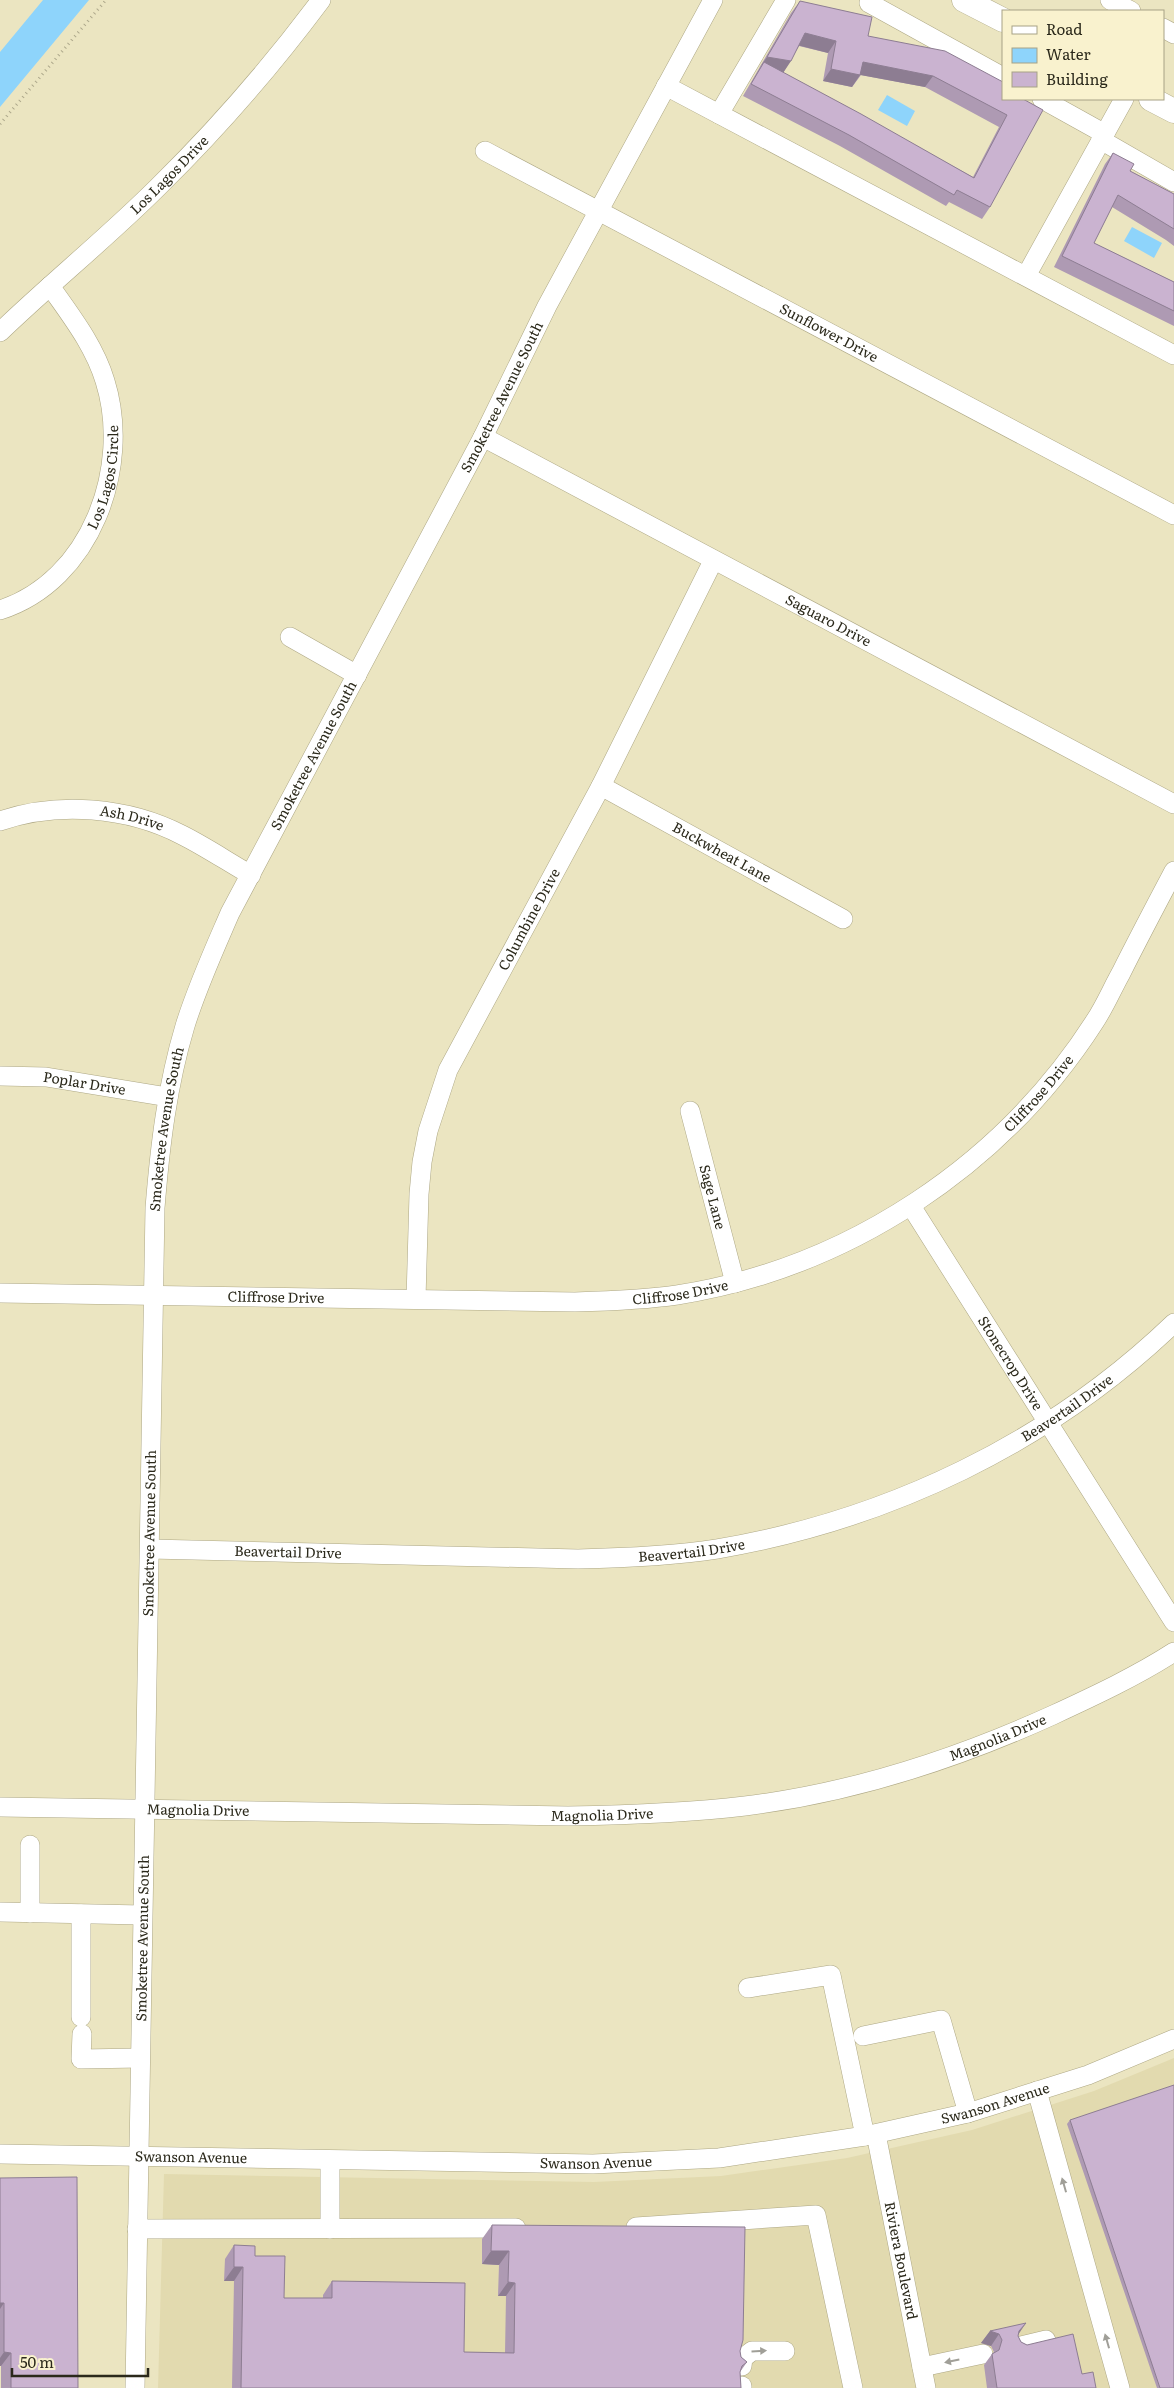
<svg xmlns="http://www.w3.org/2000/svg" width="1174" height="2388" viewBox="0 0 1174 2388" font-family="Literata,serif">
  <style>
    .built { fill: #e2daaf }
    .water { fill: #8ed4fb }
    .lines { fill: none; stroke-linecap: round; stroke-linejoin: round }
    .minor-casing { stroke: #ada784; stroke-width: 20 }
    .major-casing { stroke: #ada784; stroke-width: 25 }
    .path { stroke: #ada88b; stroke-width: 3; stroke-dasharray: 1 4; stroke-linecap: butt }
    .minor { stroke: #fff; stroke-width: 19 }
    .major { stroke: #fff; stroke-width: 24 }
    .wall { fill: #ae9ab3; fill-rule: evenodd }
    .shaded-wall { fill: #8d7d92 }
    .building { fill: #cab3d0; stroke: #8d7d92 }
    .oneway { fill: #a09f98 }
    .labels { text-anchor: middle; stroke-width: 4; stroke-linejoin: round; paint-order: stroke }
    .street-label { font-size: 14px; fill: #2b291b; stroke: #f9f2ce }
  </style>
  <rect width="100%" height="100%" fill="#ebe5c1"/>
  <!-- built -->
  <path class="built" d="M1174,2058V2388H158L164,2174L594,2182L721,2176L847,2158L972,2130L1094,2091Z"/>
  <!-- water -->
  <path class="water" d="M43,0H89L0,107V52Z
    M887,95L915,111L907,126L878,110Z
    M1132,227L1162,243L1154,258L1124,241Z"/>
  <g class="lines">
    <defs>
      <g id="minor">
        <path d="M871,0L869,3L1003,77"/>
        <path d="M1110,0L1131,11"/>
        <path d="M1163,28L1174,34"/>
        <path d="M666,86L1174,355"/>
        <path d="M1042,99L1105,134"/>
        <path d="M719,114L786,0"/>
        <path d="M1101,140L1174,182"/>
        <path id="s1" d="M485,151L1174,515"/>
        <path d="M1026,276L1124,99"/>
        <path id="s2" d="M0,332C52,282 108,237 159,186C219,127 271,67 321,0"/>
        <path id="s3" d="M483,437L1174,804"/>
        <path id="s4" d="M0,610C91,581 132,467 105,381C94,345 71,316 50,286"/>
        <path d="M290,637L357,675"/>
        <path id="s5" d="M601,786L843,919"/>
        <path id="s6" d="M0,821C58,801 128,807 182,835C206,847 228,862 251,875"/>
        <path id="s7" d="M0,1076L46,1077L168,1097"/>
        <path id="s8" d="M690,1111L735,1283"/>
        <path id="s9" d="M911,1206L1174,1622"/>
        <path id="s10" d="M0,1293L575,1302C609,1301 643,1300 677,1295C848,1268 1002,1166 1095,1021C1105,1006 1112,989 1121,973C1138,939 1156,905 1174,871"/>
        <path id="s11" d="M416,1299L419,1194L422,1162L428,1131L448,1070L601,786L713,561"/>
        <path id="s12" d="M150,1549L578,1559C625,1558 671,1556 717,1549C888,1520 1049,1443 1174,1323"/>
        <path id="s13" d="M0,1807L568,1816C627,1815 686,1813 745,1806C851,1793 956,1759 1053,1715C1094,1696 1137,1676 1174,1652"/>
        <path d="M30,1845V1913"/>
        <path d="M0,1912L142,1915"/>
        <path d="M81,1914V2017"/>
        <path d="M748,1988L831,1975L865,2136"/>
        <path d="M82,2034L81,2059L140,2058"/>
        <path d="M863,2036L941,2020L968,2113"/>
        <path d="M1037,2091L1120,2388"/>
        <path id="s14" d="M876,2134L926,2388"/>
        <path id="s15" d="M0,2154L593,2164L719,2158L865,2136L968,2113L1088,2075L1174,2039"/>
        <path d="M330,2160V2229"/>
        <path d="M636,2227L816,2215L853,2388"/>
        <path d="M137,2229L516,2228"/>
        <path d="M1021,2346L1046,2340"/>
        <path d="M742,2366L743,2358L752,2351H785"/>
        <path d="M922,2367L983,2354"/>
        <path id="s16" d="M135,2388L155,1208C160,1146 167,1086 185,1026C197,987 214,950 230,913L483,437L547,306L713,0"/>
        <path d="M742,2388V2386"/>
      </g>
      <path id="major" d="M964,0L1003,20
        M1151,99L1174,111"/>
    </defs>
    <!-- minor casing -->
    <use href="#minor" class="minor-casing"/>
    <!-- major casing -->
    <use href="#major" class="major-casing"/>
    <!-- path -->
    <path class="path" d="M0,124L106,0"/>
    <!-- minor -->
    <use href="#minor" class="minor"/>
    <!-- major -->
    <use href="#major" class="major"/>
  </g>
  <!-- wall -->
  <path class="wall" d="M800,1L868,36L1003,99H1023L990,207L982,219L949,202L946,206L840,146L743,96L791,13ZM799,46L828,53L823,81L852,87L861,75L925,87L999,127L973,177L783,73Z
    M1113,153L1130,171L1174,194V246L1166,240L1112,207L1094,243L1174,282V326L1054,267L1105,164Z
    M1070,2120L1174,2388H1157L1067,2124Z
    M0,2178L78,2388H1V2366H0Z
    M492,2225L740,2351L741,2357L747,2362L740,2372L741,2388H232L234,2281H224L225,2259L234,2245L255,2256L284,2298H323V2295L332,2281L464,2352L505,2353L506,2296H498L499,2265L482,2264V2239Z
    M990,2331L1018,2335V2336L1021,2342L1082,2374L1096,2388H987L984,2365L992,2354L994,2352L991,2346L981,2343Z"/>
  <!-- shaded-wall -->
  <path class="shaded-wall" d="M805,33L836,41L828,53L797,45Z
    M767,57L791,61L783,73L764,62L759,68Z
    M863,62L933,76L925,87L855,74Z
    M831,69L860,75L852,87L823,81Z
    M491,2251H509L499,2265L482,2264Z
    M234,2267H243L234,2281H224Z
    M508,2282L515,2283L506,2296H498Z
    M0,2303H4L0,2309Z
    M1026,2323L1018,2335L1019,2331Z
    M990,2331L999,2334L991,2346L981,2343Z
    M4,2352L11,2353L1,2366H0V2358Z"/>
  <!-- building -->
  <path class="building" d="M800,1L872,17L868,36L945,51L1003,82V99H1023L1043,110L990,207L957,190L954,195L849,135L751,84L764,62L861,114L974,178L1007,115L933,76L863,62L860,75L831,69L836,41L805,33L791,61L767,57Z
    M1113,153L1134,164L1130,171L1174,194V229L1118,195L1094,243L1174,282V311L1062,256Z
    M1174,2085V2388H1160L1070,2120Z
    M77,2177L78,2388H11V2353L4,2352V2303H0V2178Z
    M492,2225L745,2227L743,2340L740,2351L741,2357L747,2362L742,2366L740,2372L741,2388H241L243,2267H234V2245L255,2246V2256H285L284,2298H332V2281L465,2283L464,2352L514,2353L515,2283L508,2282L509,2251H491Z
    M1026,2323L1019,2331L1018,2336L1021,2342L1027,2345L1073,2334L1082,2374L1093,2372L1096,2388H997L992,2354L999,2350L1002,2340L999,2334L990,2331Z"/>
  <!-- one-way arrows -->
  <defs><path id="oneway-solid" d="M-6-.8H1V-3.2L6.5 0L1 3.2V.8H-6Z" transform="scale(1.25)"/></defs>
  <g class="oneway">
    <use href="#oneway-solid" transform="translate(1064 2185) rotate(-106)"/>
    <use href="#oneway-solid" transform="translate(1107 2341) rotate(-106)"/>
    <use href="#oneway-solid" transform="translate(759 2351) rotate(-3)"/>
    <use href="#oneway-solid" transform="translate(952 2361) rotate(168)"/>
  </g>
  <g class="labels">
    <!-- street labels -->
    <g class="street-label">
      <text dy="5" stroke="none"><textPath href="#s2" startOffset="231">Los Lagos Drive</textPath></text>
      <text dy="5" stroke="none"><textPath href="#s1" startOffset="389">Sunflower Drive</textPath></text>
      <text dy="5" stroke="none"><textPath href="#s16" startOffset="2070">Smoketree Avenue South</textPath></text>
      <text dy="5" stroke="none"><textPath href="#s4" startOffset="179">Los Lagos Circle</textPath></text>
      <text dy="5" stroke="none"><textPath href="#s3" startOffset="391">Saguaro Drive</textPath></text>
      <text dy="5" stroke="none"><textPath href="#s16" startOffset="1665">Smoketree Avenue South</textPath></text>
      <text dy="5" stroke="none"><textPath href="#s6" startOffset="134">Ash Drive</textPath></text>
      <text dy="5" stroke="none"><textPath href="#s5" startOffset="138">Buckwheat Lane</textPath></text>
      <text dy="5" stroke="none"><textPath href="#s11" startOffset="404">Columbine Drive</textPath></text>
      <text dy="5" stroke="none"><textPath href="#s7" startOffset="85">Poplar Drive</textPath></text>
      <text dy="5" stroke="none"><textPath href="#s10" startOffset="1100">Cliffrose Drive</textPath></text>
      <text dy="5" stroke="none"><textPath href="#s16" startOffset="1260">Smoketree Avenue South</textPath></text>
      <text dy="5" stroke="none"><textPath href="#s8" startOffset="89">Sage Lane</textPath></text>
      <text dy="5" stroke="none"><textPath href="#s10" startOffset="681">Cliffrose Drive</textPath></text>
      <text dy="5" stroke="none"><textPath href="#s10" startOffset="276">Cliffrose Drive</textPath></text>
      <text dy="5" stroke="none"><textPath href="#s9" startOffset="186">Stonecrop Drive</textPath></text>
      <text dy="5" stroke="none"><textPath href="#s12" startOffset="948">Beavertail Drive</textPath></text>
      <text dy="5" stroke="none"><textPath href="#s16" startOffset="855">Smoketree Avenue South</textPath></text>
      <text dy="5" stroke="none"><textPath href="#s12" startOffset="542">Beavertail Drive</textPath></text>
      <text dy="5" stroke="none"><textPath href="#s12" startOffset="138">Beavertail Drive</textPath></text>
      <text dy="5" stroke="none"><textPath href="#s13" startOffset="1008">Magnolia Drive</textPath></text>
      <text dy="5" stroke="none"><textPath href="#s13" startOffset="198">Magnolia Drive</textPath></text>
      <text dy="5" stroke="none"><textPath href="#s13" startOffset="602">Magnolia Drive</textPath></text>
      <text dy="5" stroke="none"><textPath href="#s16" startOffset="450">Smoketree Avenue South</textPath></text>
      <text dy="5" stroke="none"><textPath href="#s15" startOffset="1001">Swanson Avenue</textPath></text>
      <text dy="5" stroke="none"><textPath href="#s15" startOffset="191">Swanson Avenue</textPath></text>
      <text dy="5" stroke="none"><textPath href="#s15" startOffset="596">Swanson Avenue</textPath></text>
      <text dy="5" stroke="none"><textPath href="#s14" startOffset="129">Riviera Boulevard</textPath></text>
    </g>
  </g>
  <!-- legend -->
  <rect x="1002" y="10" width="162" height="90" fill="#f9f2ce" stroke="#a7a286"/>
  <rect x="1012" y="26" width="25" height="8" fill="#ffffff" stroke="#a7a286"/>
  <text x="1046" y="35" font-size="15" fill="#2b291b">Road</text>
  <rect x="1012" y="48" width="25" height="15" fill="#8ed4fb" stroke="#a7a286"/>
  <text x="1046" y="60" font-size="15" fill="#2b291b">Water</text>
  <rect x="1012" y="72" width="25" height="15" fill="#cab3d0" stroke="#a7a286"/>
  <text x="1046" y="85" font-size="15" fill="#2b291b">Building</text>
  <!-- scale -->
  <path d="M12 2368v8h136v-8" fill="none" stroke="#2b291b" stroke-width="2.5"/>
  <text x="20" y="2368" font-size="15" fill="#2b291b" stroke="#f9f2ce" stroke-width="4" paint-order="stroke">50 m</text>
</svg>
